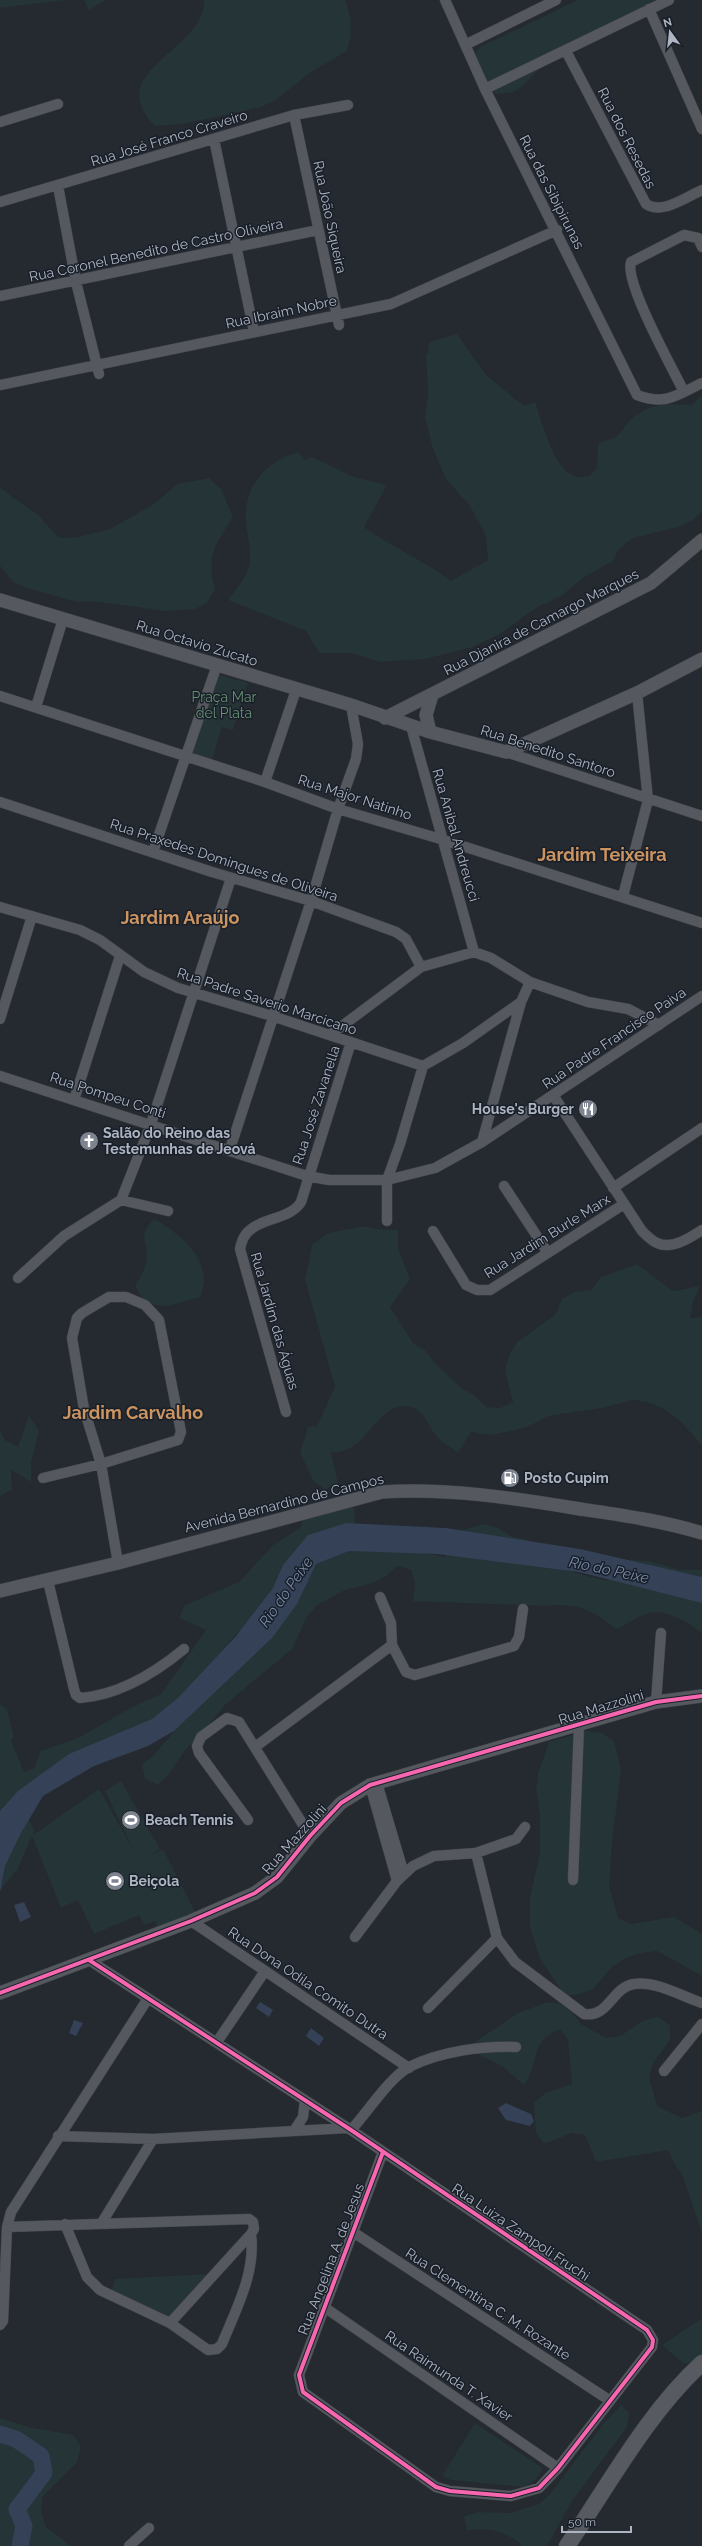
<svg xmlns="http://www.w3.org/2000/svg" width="702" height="2546" viewBox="0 0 702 2546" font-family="Raleway,sans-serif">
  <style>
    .green { fill: #253436 }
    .water { fill: #344157 }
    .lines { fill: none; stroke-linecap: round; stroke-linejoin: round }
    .river { stroke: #344157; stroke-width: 17 }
    .minor-casing { stroke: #414449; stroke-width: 11 }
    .tertiary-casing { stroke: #414449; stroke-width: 14 }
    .primary-casing { stroke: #42464d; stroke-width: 17 }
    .minor { stroke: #55585e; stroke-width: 10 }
    .tertiary { stroke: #55585e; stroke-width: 13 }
    .primary { stroke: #575a60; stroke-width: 16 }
    .cycleway-casing { stroke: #191f29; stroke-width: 6 }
    .cycleway { stroke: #f766af; stroke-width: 4 }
    .labels { text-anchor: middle; stroke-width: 3; stroke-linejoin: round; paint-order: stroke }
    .street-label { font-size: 14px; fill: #aeb5c2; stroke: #191f29 }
    .park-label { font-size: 14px; fill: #679073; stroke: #191f29 }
    .poi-label { font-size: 14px; font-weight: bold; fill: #aeb5c2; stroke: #191f29; text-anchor: start }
    .water-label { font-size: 15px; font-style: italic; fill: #788aa9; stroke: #191f29 }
    .district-label { font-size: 18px; font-weight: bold; fill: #cb9460; stroke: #191f29 }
  </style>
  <rect width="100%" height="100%" fill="#252930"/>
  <!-- green -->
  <path class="green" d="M0,0H65L0,8Z
    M84,0H106L89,10Z
    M204,0H345C352,18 353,33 347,51L311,72L276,100L261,107L183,124L155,126C100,71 206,50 204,0Z
    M578,0H658L587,34L544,64L522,87L510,93L496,94L473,71L472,57L480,47Z
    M457,334L486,375L524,406L535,402C542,422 553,467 574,476C578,478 584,477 589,476L597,468L598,444L617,436L633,417L648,408L664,404L692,405L702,395V511L693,520L681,526L633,538L619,549L613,561L583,578L561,596L536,608L498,635L473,647L425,659L381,662L350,653H319L306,631L228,600C235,590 246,578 249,566C252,551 247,535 246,521C243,486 267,460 299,452L304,460L312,457L354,477L387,485L364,527C392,547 423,560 451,581L488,560L486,536L470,506L446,479L433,449L425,417L428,394L426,355L428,354L429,342Z
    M209,478L221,489L233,517C215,546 206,554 215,589L207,603L195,609L165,611L92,601L78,602L29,589L13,582L0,566V488L38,515L58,537L64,538L78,537L110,529L154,504L177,484Z
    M217,674L248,683L233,730L222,727L212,759L191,753Z
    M154,1219C176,1231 205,1253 204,1282C204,1287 201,1293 200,1297C173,1304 150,1317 135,1286C140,1277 147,1266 147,1257C146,1238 138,1236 154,1219Z
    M365,1226L375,1229L398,1230V1248L410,1279L390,1307L413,1343L426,1351L435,1363L461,1388L474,1395L486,1407L500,1408L513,1402L505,1371L509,1355L517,1342L555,1315L562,1299L575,1292L591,1290L601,1277L637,1264L673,1291L700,1286L692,1304L690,1318L702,1317V1445L678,1419L664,1409L648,1402L633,1400L601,1408L548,1416L528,1427L492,1435L471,1432L458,1453C452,1448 444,1444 438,1438C426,1425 423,1401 398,1407C372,1414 364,1455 331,1452L338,1483L325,1490L313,1480L300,1453L308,1427L317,1426L335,1387L305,1280L312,1245L328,1233Z
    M29,1415L39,1431L31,1463V1482L11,1470L12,1490L0,1496V1431L5,1440L18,1447Z
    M346,1506L354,1508L355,1525L372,1542L445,1557L456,1532L484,1524L498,1528L511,1536L527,1540L538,1550L543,1564L607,1581L617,1567L630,1560L649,1561L680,1570H702V1633C685,1621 663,1605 641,1616C632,1620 625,1626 616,1629C594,1611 575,1602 546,1606L413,1601L415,1584L411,1570L397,1566L386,1576L373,1583L345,1590L317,1605L307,1617L292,1649L226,1704L207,1727L185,1750L169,1774L158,1785L145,1779L142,1764L153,1756L260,1631L237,1633L168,1713L63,1764L0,1840V1704L7,1709L14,1737L11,1741L24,1772L34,1768L41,1751L80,1737L132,1707L161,1694L206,1630L179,1618L185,1605L239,1582L273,1545L301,1527L302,1521L316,1513Z
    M587,1731L602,1733L614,1741L621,1769L612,1843L609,1885L618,1918L631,1924L674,1917L702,1934V1976L657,1951L642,1953L628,1957L613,1966L593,1989L579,1994L565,1996L540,1959L530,1928V1896L540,1854V1818L536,1789L538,1774L549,1742Z
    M121,1781L160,1849L148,1857L163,1849L196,1914L159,1930L155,1921L144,1925L139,1915L94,1934L78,1900L61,1908L32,1836C26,1847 23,1859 17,1870C11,1878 4,1883 0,1892V1869L27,1816L34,1830L33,1835L99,1789L134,1851L105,1791Z
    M548,2002L561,2004L573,2013L581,2024L606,2038L620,2036L644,2020L658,2017L670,2025V2040L653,2063L649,2077L657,2106L682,2118L702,2111V2233L682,2174L674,2163L668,2150L596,2162L585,2135L572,2133L544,2144L536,2133L534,2103L545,2093L572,2084L568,2040L560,2029C529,2041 541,2061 524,2085L502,2066L476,2053L472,2044L518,2013Z
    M207,2274L169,2319L111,2293L115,2279Z
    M702,2318V2354L698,2360L684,2364L662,2345Z
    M621,2405L629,2413L627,2427L572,2501L547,2546H521V2544C503,2531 489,2527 467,2530L464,2516L479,2512L510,2513L539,2504L550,2494L603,2424Z
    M0,2418L28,2427L73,2435L81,2447L77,2462L43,2496L41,2511L46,2527L71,2546H0Z
    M475,2423L543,2468L536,2480L523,2487L451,2480L442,2476Z"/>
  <!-- water -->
  <path class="water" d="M346,1523L446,1528L580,1549L702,1577V1603L579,1572L437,1554L349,1551L316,1564L297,1604L272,1638L174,1731L148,1746L94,1766L43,1796L21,1833L5,1866L0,1892V1811L18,1791L69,1754L152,1719L178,1698L236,1636L273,1588L283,1565L308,1535Z
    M24,1902L31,1917L20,1922L14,1905Z
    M260,2002L273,2010L269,2017L256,2008Z
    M74,2020L83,2023L76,2036L69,2033Z
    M311,2028L324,2038L319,2046L306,2036Z
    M506,2103L531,2114L534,2121L530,2126L506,2120L498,2108Z"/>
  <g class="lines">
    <!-- river -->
    <path class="river" d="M0,2434L16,2439L41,2456L44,2473L17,2509L24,2526L20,2546"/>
    <defs>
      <path id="minor" d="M445,0L485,89L637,395C665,406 677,395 702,383
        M649,9L702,129
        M467,44L556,0
        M566,51L646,204C662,215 686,197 702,190
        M485,89L669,0
        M294,115L339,325
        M0,122L58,104
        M214,139L254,332
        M58,186L76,282L99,374
        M0,202L294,115L348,105
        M0,296L318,230
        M0,385L391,304L557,230
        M684,392C673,369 624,282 631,262L684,235L698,238L702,247
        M0,696L265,782L338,809L444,840L702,923
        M36,707L63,619
        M411,726L474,952
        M506,752L702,816
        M265,782L296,690
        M0,802L212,872L311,901L396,932L406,939L421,967
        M153,852L217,665
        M623,896L648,800L637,693
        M0,907L80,930L100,940L144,972L178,988L272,1016L423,1066L463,1043L521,1002
        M0,1019L32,916
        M330,1035L421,967L474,952L491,958L530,982L588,1002L628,1009L659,1025
        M0,1076L307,1176L329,1180H387L435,1168L482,1142L702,996
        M553,1095L642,1231C646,1235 652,1241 657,1243C671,1250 690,1238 702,1230
        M74,1100L120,956
        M482,1142L521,1002L530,982
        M230,1149L311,901L338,809L356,759L358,744L351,705
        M504,1186L548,1253
        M613,1188L702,1128
        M121,1200L151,1124L231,878
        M387,1221V1180L400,1144L423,1066
        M433,1231L466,1285L477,1290H490L624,1204
        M18,1278L64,1236L121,1200L168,1211
        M286,1412L240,1249C241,1244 243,1238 246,1234C260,1217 290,1220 301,1202L351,1042
        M43,1478L101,1464L178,1440L181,1432L159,1320L145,1305L126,1297H109L82,1313L77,1318L72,1338L84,1409L101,1464L118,1563
        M48,1581L74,1689L76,1695L80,1698C118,1695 155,1673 184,1649
        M380,1597L391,1623L392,1645L406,1672L415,1675L514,1646L519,1637L523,1609
        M656,1702L661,1633
        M255,1747L392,1645
        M377,1783L404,1874
        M370,1785L397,1881
        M248,1820L199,1753L197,1746L201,1737L227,1718L239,1722L310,1836
        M476,1853L497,1938L515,1962L584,2014C609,2018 612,1987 634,1984C657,1981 681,1996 702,2003
        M573,1880L579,1726
        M191,1921L409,2068
        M355,1937L397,1881L413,1866L434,1856L476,1853L516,1839L525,1827
        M89,1960L351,2130L647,2330L653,2340L652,2347L558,2468L539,2488L511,2496L450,2491L436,2487L303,2392L299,2375L383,2152
        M428,2008L497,1938
        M217,2042L265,1971
        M664,2071L702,2024
        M351,2130C367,2113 389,2078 409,2067C441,2051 482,2046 516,2047
        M294,2131L347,2128
        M58,2136L153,2139L294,2131L303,2117L305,2100
        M65,2224L87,2277L100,2290L170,2323L208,2350L217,2349L222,2344C236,2309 256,2273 251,2234
        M101,2224L153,2139
        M7,2227L249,2219L253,2222L254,2229L251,2234L170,2323
        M353,2232L609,2400
        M324,2307L558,2468
        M0,2325L3,2321L7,2227L11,2212L147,2000
        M129,2546L149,2528"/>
      <path id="tertiary" d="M0,600L351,705L430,732L506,752L637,693L702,659
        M385,718L651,583L702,540
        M430,732L426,715L432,695
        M0,1591L118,1563L382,1492C449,1488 514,1498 580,1509C621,1515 663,1521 702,1533
        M0,1993L191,1921L255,1893L277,1877L310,1836L341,1803L370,1785L656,1702L702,1696"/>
      <path id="primary" d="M567,2546C608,2486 648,2412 702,2363"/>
    </defs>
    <!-- minor casing -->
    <use href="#minor" class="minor-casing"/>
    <!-- tertiary casing -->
    <use href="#tertiary" class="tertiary-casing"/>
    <!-- primary casing -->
    <use href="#primary" class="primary-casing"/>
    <!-- minor -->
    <use href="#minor" class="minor"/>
    <!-- tertiary -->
    <use href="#tertiary" class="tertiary"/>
    <!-- primary -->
    <use href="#primary" class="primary"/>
    <defs>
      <path id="cycleway" d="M89,1960L351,2130L647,2330L653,2340L652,2347L558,2468L539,2488L511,2496L450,2491L436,2487L303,2392L299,2375L383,2152
        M0,1993L191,1921L255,1893L277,1877L310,1836L341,1803L370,1785L656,1702L702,1696"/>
    </defs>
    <!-- cycleway casing -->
    <use href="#cycleway" class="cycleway-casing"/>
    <!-- cycleway -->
    <use href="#cycleway" class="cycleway"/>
  </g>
  <!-- icons -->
  <defs>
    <symbol id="restaurant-disc" viewBox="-11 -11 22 22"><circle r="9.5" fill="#7e848f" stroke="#191f29"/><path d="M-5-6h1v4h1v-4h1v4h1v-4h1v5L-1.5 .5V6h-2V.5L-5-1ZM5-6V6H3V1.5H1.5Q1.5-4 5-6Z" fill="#fff"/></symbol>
    <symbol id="church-disc" viewBox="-11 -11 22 22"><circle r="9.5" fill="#7e848f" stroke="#191f29"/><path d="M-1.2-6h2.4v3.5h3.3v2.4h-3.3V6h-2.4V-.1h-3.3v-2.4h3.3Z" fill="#fff"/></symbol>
    <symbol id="fuel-disc" viewBox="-11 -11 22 22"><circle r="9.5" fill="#7e848f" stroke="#191f29"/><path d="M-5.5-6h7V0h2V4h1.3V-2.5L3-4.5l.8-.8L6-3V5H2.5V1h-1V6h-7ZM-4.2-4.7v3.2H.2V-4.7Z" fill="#fff"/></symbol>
    <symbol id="stadium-disc" viewBox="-11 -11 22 22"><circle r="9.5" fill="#7e848f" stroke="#191f29"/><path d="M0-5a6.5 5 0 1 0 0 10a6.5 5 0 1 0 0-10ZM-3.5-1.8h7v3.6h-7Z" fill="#fff"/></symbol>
  </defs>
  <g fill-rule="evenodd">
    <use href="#restaurant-disc" x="577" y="1098" width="22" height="22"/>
    <use href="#church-disc" x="78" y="1130" width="22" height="22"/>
    <use href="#fuel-disc" x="499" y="1467" width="22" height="22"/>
    <use href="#stadium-disc" x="120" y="1809" width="22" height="22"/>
    <use href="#stadium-disc" x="104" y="1870" width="22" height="22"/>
  </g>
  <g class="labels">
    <!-- street labels -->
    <g class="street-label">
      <text transform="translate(169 138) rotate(-17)" y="5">Rua José Franco Craveiro</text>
      <text transform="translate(627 138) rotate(63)" y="5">Rua dos Resedas</text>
      <text transform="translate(552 192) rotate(63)" y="5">Rua das Sibipirunas</text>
      <text transform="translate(330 217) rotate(78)" y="5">Rua João Siqueira</text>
      <text transform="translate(156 250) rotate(-12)" y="5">Rua Coronel Benedito de Castro Oliveira</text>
      <text transform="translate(281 312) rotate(-12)" y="5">Rua Ibraim Nobre</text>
      <text transform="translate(541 622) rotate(-27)" y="5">Rua Djanira de Camargo Marques</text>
      <text transform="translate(197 643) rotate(17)" y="5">Rua Octavio Zucato</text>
      <text transform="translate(548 751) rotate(18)" y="5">Rua Benedito Santoro</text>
      <text transform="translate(355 797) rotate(18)" y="5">Rua Major Natinho</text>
      <text transform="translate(456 835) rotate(74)" y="5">Rua Anibal Andreucci</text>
      <text transform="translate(224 860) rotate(18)" y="5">Rua Praxedes Domingues de Oliveira</text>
      <text transform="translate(267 1001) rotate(18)" y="5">Rua Padre Saverio Marcicano</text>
      <text transform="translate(614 1038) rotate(-34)" y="5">Rua Padre Francisco Paiva</text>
      <text transform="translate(108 1095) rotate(18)" y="5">Rua Pompeu Conti</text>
      <text transform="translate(316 1105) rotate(-72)" y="5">Rua José Zavanella</text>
      <text transform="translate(547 1236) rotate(-32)" y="5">Rua Jardim Burle Marx</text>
      <text transform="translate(275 1321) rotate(74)" y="5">Rua Jardim das Águas</text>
      <text transform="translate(284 1503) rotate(-14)" y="5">Avenida Bernardino de Campos</text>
      <text transform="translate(601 1707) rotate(-17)" y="5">Rua Mazzolini</text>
      <text transform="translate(294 1839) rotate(-48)" y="5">Rua Mazzolini</text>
      <text transform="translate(308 1983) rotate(34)" y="5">Rua Dona Odila Comito Dutra</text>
      <text transform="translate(521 2232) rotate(34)" y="5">Rua Luiza Zampoli Fruchi</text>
      <text transform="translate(331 2259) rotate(-69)" y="5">Rua Angelina A. de Jesus</text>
      <text transform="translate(488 2304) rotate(33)" y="5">Rua Clementina C. M. Rozante</text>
      <text transform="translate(449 2376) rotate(34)" y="5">Rua Raimunda T. Xavier</text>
    </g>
    <!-- park labels -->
    <g class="park-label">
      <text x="224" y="702">Praça Mar<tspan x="224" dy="16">del Plata</tspan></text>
    </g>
    <!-- poi labels -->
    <g class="poi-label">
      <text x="574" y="1114" text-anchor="end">House's Burger</text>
      <text x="103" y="1138">Salão do Reino das<tspan x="103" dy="16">Testemunhas de Jeová</tspan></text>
      <text x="524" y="1483">Posto Cupim</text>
      <text x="145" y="1825">Beach Tennis</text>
      <text x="129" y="1886">Beiçola</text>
    </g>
    <!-- water labels -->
    <g class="water-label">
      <text transform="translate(609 1570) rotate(12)" y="5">Rio do Peixe</text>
      <text transform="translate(286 1592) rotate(-55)" y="5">Rio do Peixe</text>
    </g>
    <!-- district labels -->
    <g class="district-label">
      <text x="602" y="861">Jardim Teixeira</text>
      <text x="180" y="924">Jardim Araújo</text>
      <text x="133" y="1419">Jardim Carvalho</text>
    </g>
  </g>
  <!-- north arrow -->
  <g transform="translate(670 32) rotate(345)" stroke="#191f29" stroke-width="3" paint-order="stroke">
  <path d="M0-3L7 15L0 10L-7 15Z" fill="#aeb5c2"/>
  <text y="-6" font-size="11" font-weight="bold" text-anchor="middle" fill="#aeb5c2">N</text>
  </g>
  <!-- scale -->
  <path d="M562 2526v6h69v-6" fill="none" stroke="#aeb5c2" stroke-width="2"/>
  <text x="568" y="2526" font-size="12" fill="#aeb5c2" stroke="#191f29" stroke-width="3" paint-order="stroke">50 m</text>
</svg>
